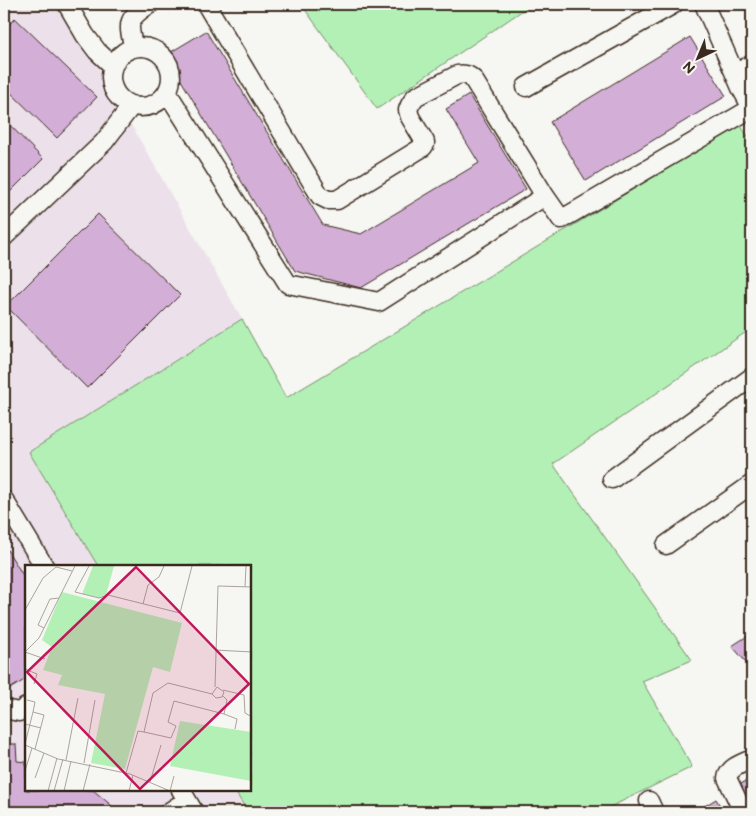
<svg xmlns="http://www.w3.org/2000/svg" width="756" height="816" viewBox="0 0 756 816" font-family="'Balsamiq Sans',sans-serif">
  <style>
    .built { fill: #ece1ea }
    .green { fill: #b3f0b6; stroke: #778d6a }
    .building { fill: #d3afd8; stroke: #3b2a1e }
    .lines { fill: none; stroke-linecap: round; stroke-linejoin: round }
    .minor-casing { stroke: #3b2a1e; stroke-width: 21 }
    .minor { stroke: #f6f6f2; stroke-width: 18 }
    .inset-road { fill: none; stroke: #aba49d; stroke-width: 1 }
    .view { fill: #c2185b; fill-opacity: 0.15; stroke: #c2185b; stroke-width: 2.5 }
    .inset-edge { fill: none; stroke: #3b2a1e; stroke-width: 2.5 }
  </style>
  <rect width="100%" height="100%" fill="#f6f6f2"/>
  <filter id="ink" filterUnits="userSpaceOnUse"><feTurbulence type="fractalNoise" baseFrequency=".02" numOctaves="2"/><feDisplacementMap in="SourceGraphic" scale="10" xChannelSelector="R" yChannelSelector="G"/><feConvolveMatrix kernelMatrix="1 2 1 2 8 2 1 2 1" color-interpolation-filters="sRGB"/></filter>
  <g filter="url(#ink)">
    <!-- built -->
    <path class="built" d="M4,4H56L84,42L242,319L29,452L98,566H26V790H234L248,812H4Z"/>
    <!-- green -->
    <path class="green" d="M301,4H532L377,109Z
      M740,125L752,142V328L553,464L692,660L642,681L692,767L600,812H248L234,790H250V566H98L29,452L242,319L286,398Z"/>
    <!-- building -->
    <path class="building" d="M15,18L97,97L57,138L4,86V30Z
      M206,31L323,225L361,234L479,163L446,109L469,95L526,189L361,288L295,271L166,55Z
      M690,37L726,96L586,181L550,122Z
      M4,119L43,159L4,198Z
      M98,214L180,295L87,388L6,306Z
      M4,545L26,580V679L8,690L4,683Z
      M752,633V669L732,646Z
      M4,744H16L17,761L26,762V790H93L111,805L115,812H4Z
      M752,778V812H749L735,787Z
      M716,799L724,812H695Z"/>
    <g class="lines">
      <defs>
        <path id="minor" d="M67,4L85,35L97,51L113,66
          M206,4L320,196L328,200H337L423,147L425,144V142L410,117L408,110L410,105L415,97L457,75C463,74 468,74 473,79L545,196
          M704,4L742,90L752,108
          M111 77a30 30 0 1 1 60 0a30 30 0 1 1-60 0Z
          M134,48C127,23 127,18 150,4
          M735,74L752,64
          M526,87L674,4
          M167,92L288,284L379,302L545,196L561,219H562L752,108
          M4,237L104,142L132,105
          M612,479L752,377
          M4,500L44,566
          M666,545L752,484
          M4,709L19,712L26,707
          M181,790L194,812
          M649,801L654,812
          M169,812L187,800
          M743,812L727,778C729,767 743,763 752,759"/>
      </defs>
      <!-- minor casing -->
      <use href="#minor" class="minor-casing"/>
      <!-- minor -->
      <use href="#minor" class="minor"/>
    </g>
  </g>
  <!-- overview -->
  <g transform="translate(25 565)">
    <rect width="226" height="226" fill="#f6f6f2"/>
    <path d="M68,1H89L81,30L74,33L57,29ZM37,27L157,58L145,107L128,102L100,204L66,198L80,129L33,120L37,110L18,105L27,82L17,75ZM155,156L226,167V216L145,201Z" fill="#b3f0b6"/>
    <path class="inset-road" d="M64,1L50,27L74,33L83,30L155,48L167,1M220,22L221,1M118,39L123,20L134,12L139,1M0,45L18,13L31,2L47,6M19,63L13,60L25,34L34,33M190,85L227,87M0,87L14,73L50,1M0,87L20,94M0,104L12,109L9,119M190,122L193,21L227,22M198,125L219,130L220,148L227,152M2,135L10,137L8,147L19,150L10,184M199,149L212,154L210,164M0,159L16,163M119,167L146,173L151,161L143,157L149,136L199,149L202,135L198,131M0,179L8,147M0,180L33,194L105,209L145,226M41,195L53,133M59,198L70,135M0,206L7,183M101,208L113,166L119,167L128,128L143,118L187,129L191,133L197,132L199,127L192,122L187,129M10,213L19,188M125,217L136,180M23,226L32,193M29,226L38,194M39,226L46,196M58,226L65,199M104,226L108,210M145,226L149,211"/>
    <path class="view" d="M111,2L224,119L115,224L2,107Z"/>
    <rect width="226" height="226" class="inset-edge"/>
  </g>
  <!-- margin -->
  <rect width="756" height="816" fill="none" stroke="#f6f6f2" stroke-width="20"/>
  <rect x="10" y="10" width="736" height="796" fill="none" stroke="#3b2a1e" stroke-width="2" filter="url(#ink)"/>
  <!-- north arrow -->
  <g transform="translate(698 58) rotate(224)" stroke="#f6f6f2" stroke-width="4" paint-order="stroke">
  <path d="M0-4L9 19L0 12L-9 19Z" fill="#3b2a1e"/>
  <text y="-8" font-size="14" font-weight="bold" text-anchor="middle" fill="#3b2a1e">N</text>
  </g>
</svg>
